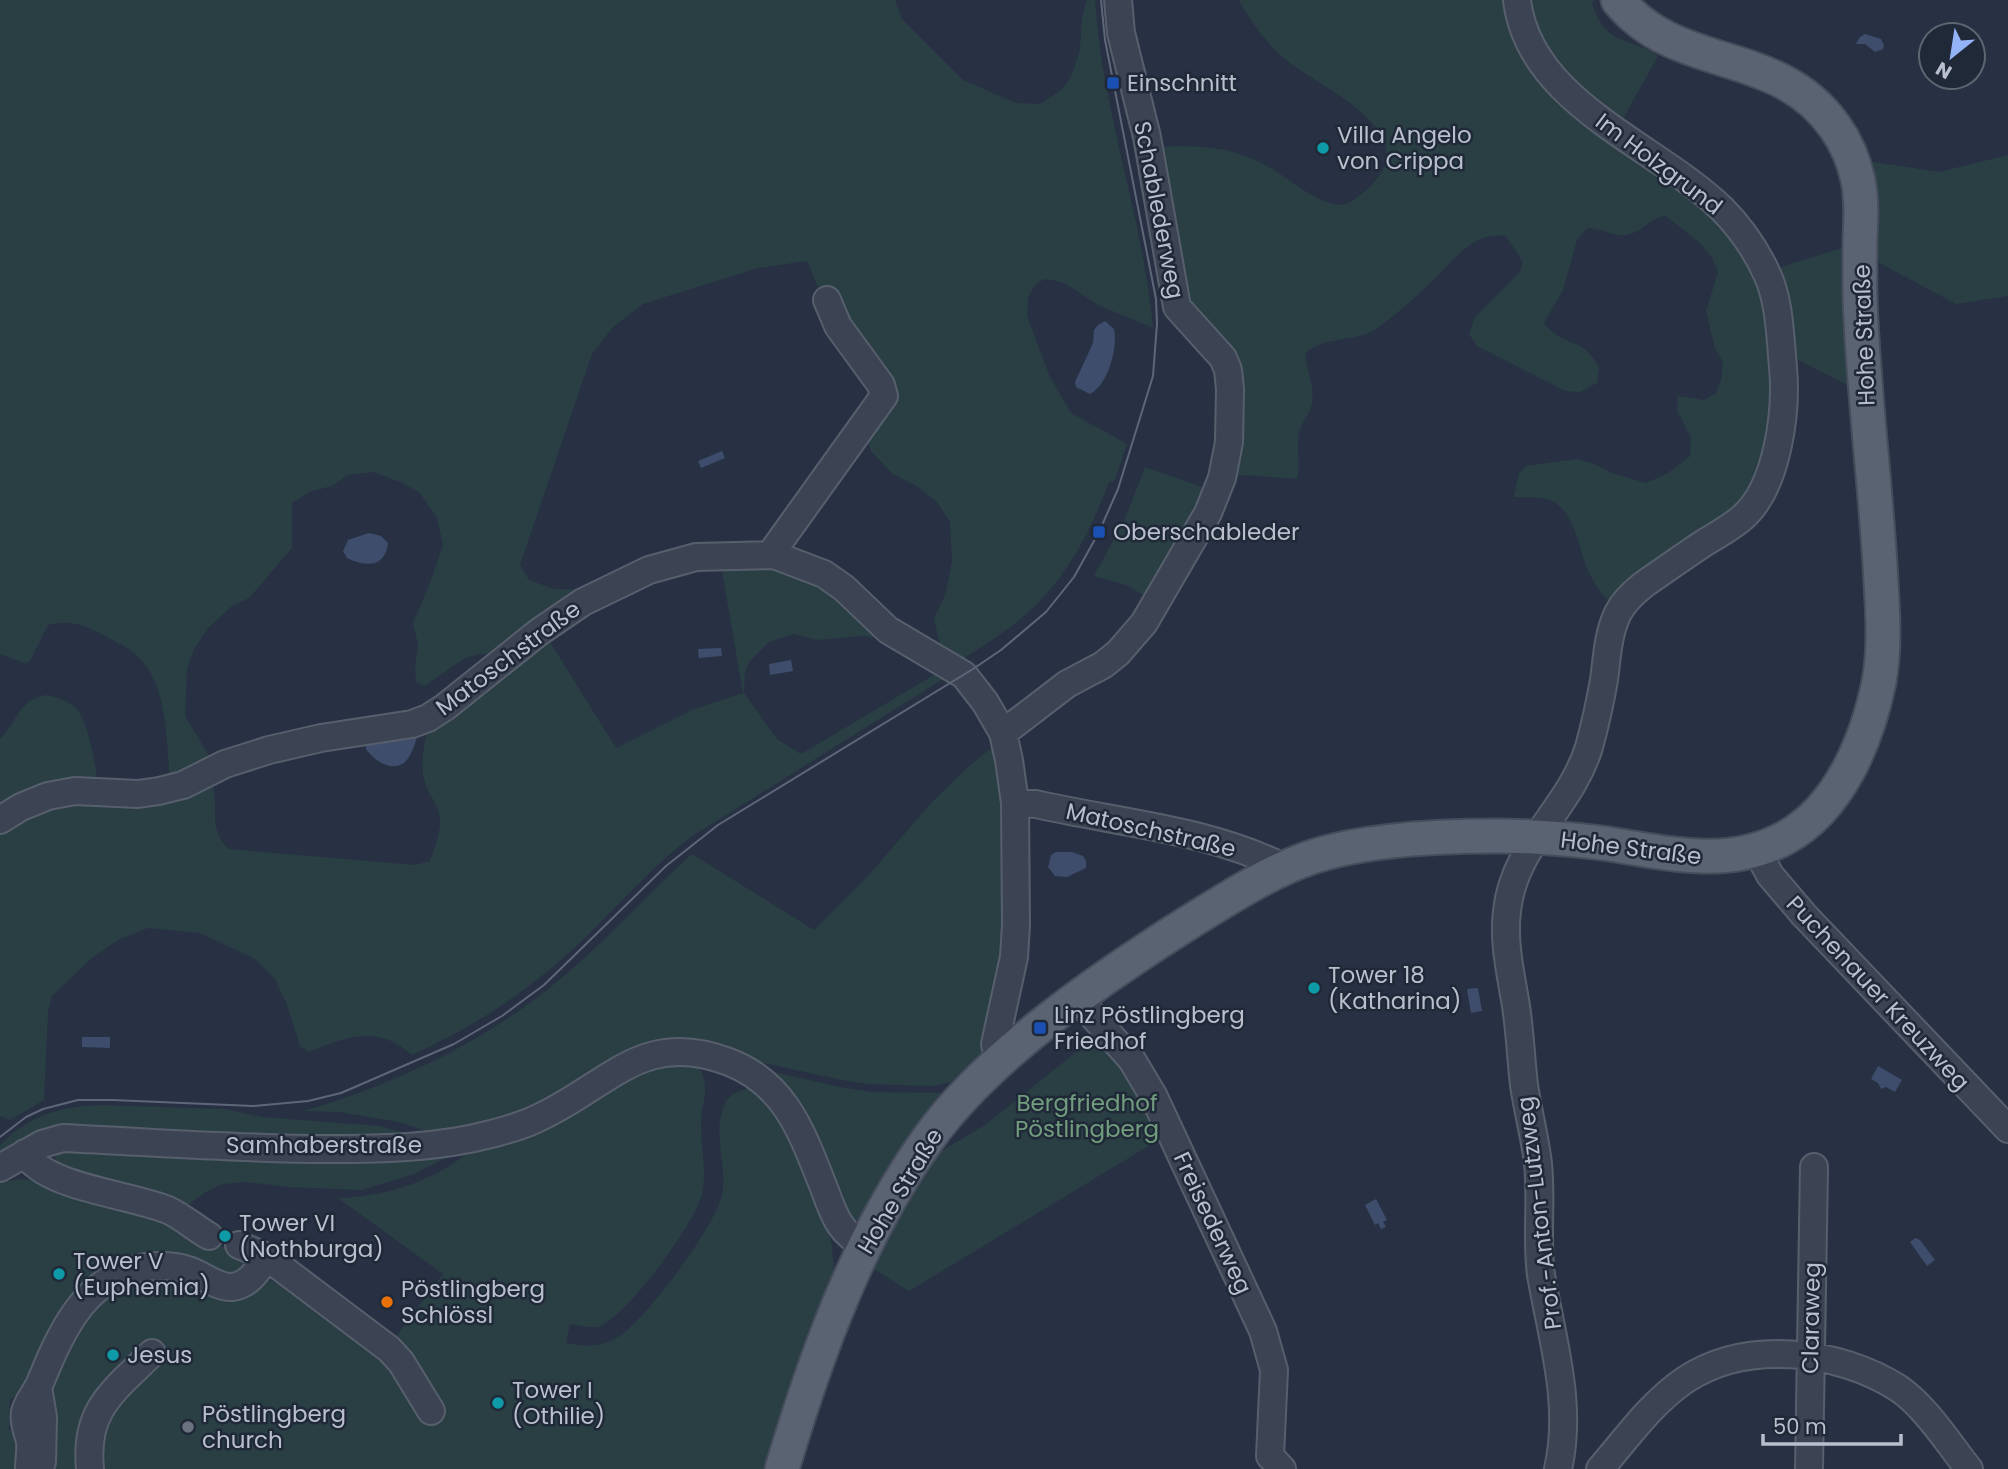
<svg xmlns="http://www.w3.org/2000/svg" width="2008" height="1469" viewBox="0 0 2008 1469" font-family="Poppins,sans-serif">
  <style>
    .green { fill: #293f44 }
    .water { fill: #3e4d6c }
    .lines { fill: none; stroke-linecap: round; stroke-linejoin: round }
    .minor-casing { stroke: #575f6d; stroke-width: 30 }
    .major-casing { stroke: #454d5c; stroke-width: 37 }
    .minor { stroke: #3c4453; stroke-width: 26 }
    .major { stroke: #5a6372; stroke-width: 33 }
    .tram { stroke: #5e6779; stroke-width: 2 }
    .transit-dot { fill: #1a4fb4; stroke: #202938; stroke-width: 2.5 }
    .culture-dot { fill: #0f9aa8; stroke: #202938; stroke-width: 2.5 }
    .food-dot { fill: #e8710a; stroke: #202938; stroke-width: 2.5 }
    .worship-dot { fill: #6b7280; stroke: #202938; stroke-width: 2.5 }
    .labels { text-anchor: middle; stroke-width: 5; stroke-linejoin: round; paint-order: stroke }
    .poi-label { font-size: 23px; fill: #b9bfcc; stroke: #202938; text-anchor: start }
    .street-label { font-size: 23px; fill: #b9bfcc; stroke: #202938 }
    .park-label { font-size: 23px; fill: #719d7e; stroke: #202938 }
  </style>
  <rect width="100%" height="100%" fill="#273143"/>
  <!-- green -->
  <path class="green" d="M0,0H895L902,19L963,80L1016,103L1040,104L1061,90L1071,77L1080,50L1082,17L1087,0H1095C1102,110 1143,218 1153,328L1098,305L1066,284L1053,280L1044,279L1035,285L1028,297L1027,316L1049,375L1071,413L1127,444L1114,482H1109C1094,522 1076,560 1048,592C1024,621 989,642 958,662L944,654L938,637L934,618L946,593L952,561L950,522L937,502L918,487L893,474L871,451L865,431L897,389L877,394L834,327L807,261L758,268L643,304L613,327L592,354L520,565L529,580L554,589L594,590L496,655C466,648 449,672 424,686L416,682L415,668L418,645L413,623L430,583L443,545L437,518L420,493L403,483L373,472L348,475L332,486L309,492L292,503V548L249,598L232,606L208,628L194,649L187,669L185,716L213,762L170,781C166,738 169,677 129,649C121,644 112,640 105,636C84,625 72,619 48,625L30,661L24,663L0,654Z
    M1239,0H1512L1521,36L1715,208L1764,278L1779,395L1753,499L1615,607C1603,596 1593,584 1587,568C1578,546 1575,513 1552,501C1543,496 1524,498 1514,497L1519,473L1526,466L1577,459L1594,464L1612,473L1646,483L1668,473L1690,456L1691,438L1677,410L1678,396L1704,400L1716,393L1721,380L1723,362L1715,349L1706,311L1718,272L1712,258L1700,243L1666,216C1648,218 1644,232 1626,235C1616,237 1601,228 1587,228L1577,240L1563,290L1544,323C1558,342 1570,338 1586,350C1591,354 1596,362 1599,368L1597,383L1580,392L1565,391L1477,346L1469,334L1475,317L1519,273L1523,262L1506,236C1470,231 1452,264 1428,285C1413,300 1396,314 1379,327C1358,344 1325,334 1305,354C1307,371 1315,387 1312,404C1309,416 1298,426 1298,440C1297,456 1301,461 1297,479L1230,474L1237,413L1188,313L1155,147C1198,145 1230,145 1269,167C1291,180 1312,201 1339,205C1353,207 1385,175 1387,160C1388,157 1386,148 1385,145C1373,107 1314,83 1285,59C1267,44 1250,21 1239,0Z
    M1522,0H1594L1592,3C1606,48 1628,35 1658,56L1619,126L1550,68Z
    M2008,155V296L1956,304L1872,259L1867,161L1939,172Z
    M1845,247L1849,386L1789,355L1772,270Z
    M1145,467L1213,491L1154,601L1126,585L1094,576L1125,519Z
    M748,559L810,574L893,640L863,636L817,640L793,634L769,642L750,661L745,672L744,693L777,739L801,754L944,669L951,674L691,837C653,866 623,900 589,934C537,985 479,1025 412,1055C377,1024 348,1037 308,1052L300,1046L287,1005L275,979L255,959L200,933L148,928L118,940L92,958L52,996L48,1012L44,1100L10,1120L0,1116V826L35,805L211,780C221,804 206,830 229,849L415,865L430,861C435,847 443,827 439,813C436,801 426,792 424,778C420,760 425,741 428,724L545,634L616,748L692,710L743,693L720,560Z
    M48,695C57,698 66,700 74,706C89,721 95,764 98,785L0,814V739C18,721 19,698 48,695Z
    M1000,741L1012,901L988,1042L982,1054L951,1082L933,1086L868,1084L842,1080L764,1063L694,1042L520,1116L438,1135L399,1122L339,1112L304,1111C406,1081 501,1034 580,962C619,927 653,889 692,854L814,930L867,877L932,802L968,767Z
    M1095,1037C1126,1054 1148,1107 1160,1139L909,1291L874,1269L906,1201L935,1155L985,1125Z
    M696,1064C713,1085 701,1100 701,1125C701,1148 707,1171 702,1194C696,1222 624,1321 597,1327C589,1328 578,1325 570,1324L566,1343C584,1347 602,1347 618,1337C645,1321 716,1225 722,1195C728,1165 711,1132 725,1104C732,1090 747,1088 761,1088C791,1141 834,1209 834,1271L767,1469H47L48,1397L72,1325L128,1278L282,1281L380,1358L443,1274L338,1198C385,1197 439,1180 473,1148L641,1067Z
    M774,1072L839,1087L872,1092L943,1093L903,1145L859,1221L846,1213L772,1075Z
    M100,1105L225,1109L262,1117L379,1126L419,1137L395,1139L78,1131L0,1159V1145C31,1115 57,1107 100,1105Z
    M60,1149L451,1155L414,1174L362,1190L289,1187L246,1182L222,1184L204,1193L187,1206L66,1172L56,1163L55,1157Z
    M21,1179L46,1183L150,1212L197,1239L232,1250L247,1262L245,1277L128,1265L16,1396L10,1400L9,1429L24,1442V1469H0V1182Z"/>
  <!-- water -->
  <path class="water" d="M1865,34L1881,39L1884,45L1883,49L1875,52L1865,44H1856L1860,37Z
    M1105,321L1114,329C1118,348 1108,385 1090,394L1076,387L1075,382L1093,343L1094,330L1098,325Z
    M722,451L725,458L701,468L698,461Z
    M369,533L381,536L388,543C385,568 366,567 347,558L343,551L348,540Z
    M721,648L722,656L699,658L698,649Z
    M791,660L793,671L770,675L769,664Z
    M418,735C415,742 413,751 409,757C397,776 375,762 366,749V741Z
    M1056,852H1072L1083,856L1086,861V868L1067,877L1055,876L1048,867L1051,855Z
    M1478,988L1482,1011L1471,1013L1467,989Z
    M82,1037H110V1048L82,1047Z
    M1878,1066L1902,1080L1895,1092L1886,1087L1881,1089L1878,1083L1871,1079Z
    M1376,1199L1387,1220L1383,1222L1386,1227L1381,1229L1378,1223L1375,1225L1365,1205Z
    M1915,1238L1920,1240L1935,1260L1927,1266L1910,1242Z"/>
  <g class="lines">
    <defs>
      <path id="minor" d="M1517,0C1529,103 1655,144 1722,209C1740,227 1756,250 1767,274C1780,302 1780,337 1783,367C1787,411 1778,486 1743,517C1732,527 1717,535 1704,543C1683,557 1663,571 1643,585C1633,593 1624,601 1618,613C1608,633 1607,657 1604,680C1600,703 1595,725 1589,747C1570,809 1514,844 1507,911C1503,943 1511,975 1516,1006C1520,1032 1521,1059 1524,1085C1528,1112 1535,1137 1538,1164C1542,1201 1536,1238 1541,1275C1552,1339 1573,1404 1558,1469
        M774,555L775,548L884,396L881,385L838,326L827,300
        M1003,733L1067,684L1103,665L1118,653L1144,623L1208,513L1222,478L1229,442L1230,389L1228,370L1223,358L1177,307L1147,137L1121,33L1118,0
        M1015,803L1036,804C1119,823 1208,829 1285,868
        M0,820L21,807L48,796L75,791L138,794L159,791L183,785L225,764L269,750L321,738L412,724L428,718L445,707L539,632L583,602L649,570L696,557L774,555L824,574L844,588L888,630L964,675L985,702L1003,733L1009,760L1015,803L1016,925L1014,957L995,1044L997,1053L1002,1060
        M1757,851L1770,875L1804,915L2008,1129
        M1078,999L1132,1060L1154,1097L1263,1331L1274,1370L1270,1456L1282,1469
        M25,1153C45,1188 130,1194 168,1210C183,1217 195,1228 209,1236
        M0,1168L42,1144L63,1138C151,1142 240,1149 328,1149C383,1149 438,1148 491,1134C506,1130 522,1126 536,1119C608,1087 642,1028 729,1062C787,1084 803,1136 824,1188C834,1215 839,1233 866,1246
        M239,1245L267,1257L389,1349L401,1362L431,1411
        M38,1387L43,1417L42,1462
        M29,1469C29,1461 31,1450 30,1442C28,1431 23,1424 25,1412C27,1402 36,1393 40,1383C63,1327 90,1266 161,1266C169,1266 180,1267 188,1270C202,1274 217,1288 232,1287C249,1285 258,1270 267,1257
        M90,1469C84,1409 114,1391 152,1353
        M1600,1469C1627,1438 1650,1404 1685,1380C1746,1339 1838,1350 1898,1388C1925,1406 1949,1444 1969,1469
        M1809,1469L1814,1167"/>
      <path id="major" d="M782,1469C816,1355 858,1237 928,1139C988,1055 1101,978 1188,923C1227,899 1268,872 1312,857C1367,839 1439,836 1497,836C1532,836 1568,839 1602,843C1665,852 1726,870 1785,838C1840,808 1867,740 1879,682C1886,644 1882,604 1880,565C1875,483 1865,402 1861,320C1859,293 1860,266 1860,238C1861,219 1862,199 1858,180C1854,162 1846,142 1835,127C1778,45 1678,74 1618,0"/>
    </defs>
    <!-- minor casing -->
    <use href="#minor" class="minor-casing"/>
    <!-- major casing -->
    <use href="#major" class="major-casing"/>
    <!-- minor -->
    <use href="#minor" class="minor"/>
    <!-- major -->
    <use href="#major" class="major"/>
    <!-- tram -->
    <path class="tram" d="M0,1137L26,1117L43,1109L78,1100H113L253,1106L308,1101L341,1093L454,1044L502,1016L544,985L666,866L718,825L973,669L1001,650L1046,612L1074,577L1099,532L1118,489L1153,376L1157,324L1156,299L1105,40L1101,0"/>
  </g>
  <!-- markers -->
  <g class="transit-dot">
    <rect x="1106" y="76" width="14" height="14" rx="3.5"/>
    <rect x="1092" y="525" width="14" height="14" rx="3.5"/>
    <rect x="1033" y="1021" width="14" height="14" rx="3.5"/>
  </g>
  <g class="culture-dot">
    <circle cx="1323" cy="148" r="7"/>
    <circle cx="1314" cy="988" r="7"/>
    <circle cx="225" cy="1236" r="7"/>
    <circle cx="59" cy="1274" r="7"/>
    <circle cx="113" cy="1355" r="7"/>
    <circle cx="498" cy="1403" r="7"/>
  </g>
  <circle class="food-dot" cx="387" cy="1302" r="7"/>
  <circle class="worship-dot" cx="188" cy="1427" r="7"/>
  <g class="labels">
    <!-- poi labels -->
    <g class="poi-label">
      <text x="1127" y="91">Einschnitt</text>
      <text x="1337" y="143">Villa Angelo<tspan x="1337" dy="26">von Crippa</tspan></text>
      <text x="1113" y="540">Oberschableder</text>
      <text x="1328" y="983">Tower 18<tspan x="1328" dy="26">(Katharina)</tspan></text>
      <text x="1054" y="1023">Linz Pöstlingberg<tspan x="1054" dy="26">Friedhof</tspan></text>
      <text x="239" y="1231">Tower VI<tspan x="239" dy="26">(Nothburga)</tspan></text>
      <text x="73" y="1269">Tower V<tspan x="73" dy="26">(Euphemia)</tspan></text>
      <text x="401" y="1297">Pöstlingberg<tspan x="401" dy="26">Schlössl</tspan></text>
      <text x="127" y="1363">Jesus</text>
      <text x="512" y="1398">Tower I<tspan x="512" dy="26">(Othilie)</tspan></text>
      <text x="202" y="1422">Pöstlingberg<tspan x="202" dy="26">church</tspan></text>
    </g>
    <!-- street labels -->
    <g class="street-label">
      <text transform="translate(1659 164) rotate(37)" y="8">Im Holzgrund</text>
      <text transform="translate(1159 210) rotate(79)" y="8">Schablederweg</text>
      <text transform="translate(1864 335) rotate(-92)" y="8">Hohe Straße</text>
      <text transform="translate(508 658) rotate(-37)" y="8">Matoschstraße</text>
      <text transform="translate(1151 830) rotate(13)" y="8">Matoschstraße</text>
      <text transform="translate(1631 848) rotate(7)" y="8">Hohe Straße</text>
      <text transform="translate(1878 993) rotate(47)" y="8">Puchenauer Kreuzweg</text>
      <text x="324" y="1153">Samhaberstraße</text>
      <text transform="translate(900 1191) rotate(-59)" y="8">Hohe Straße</text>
      <text transform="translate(1539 1213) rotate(-97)" y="8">Prof.-Anton-Lutzweg</text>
      <text transform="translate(1213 1223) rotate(65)" y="8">Freisederweg</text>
      <text transform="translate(1811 1318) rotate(-89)" y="8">Claraweg</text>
    </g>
    <!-- park labels -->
    <g class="park-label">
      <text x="1087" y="1111">Bergfriedhof<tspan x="1087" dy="26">Pöstlingberg</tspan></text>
    </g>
  </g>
  <!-- north arrow -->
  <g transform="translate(1952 56) rotate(210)"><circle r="33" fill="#202938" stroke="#5d6573" stroke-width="2"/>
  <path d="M0-5L12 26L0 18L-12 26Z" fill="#93b3f7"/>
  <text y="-10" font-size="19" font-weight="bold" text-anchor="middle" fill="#b9bfcc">N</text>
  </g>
  <!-- scale -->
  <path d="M1763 1434v10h138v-10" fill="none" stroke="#b9bfcc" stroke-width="3.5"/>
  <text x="1773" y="1434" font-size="21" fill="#b9bfcc" stroke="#202938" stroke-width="5" paint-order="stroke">50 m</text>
</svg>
